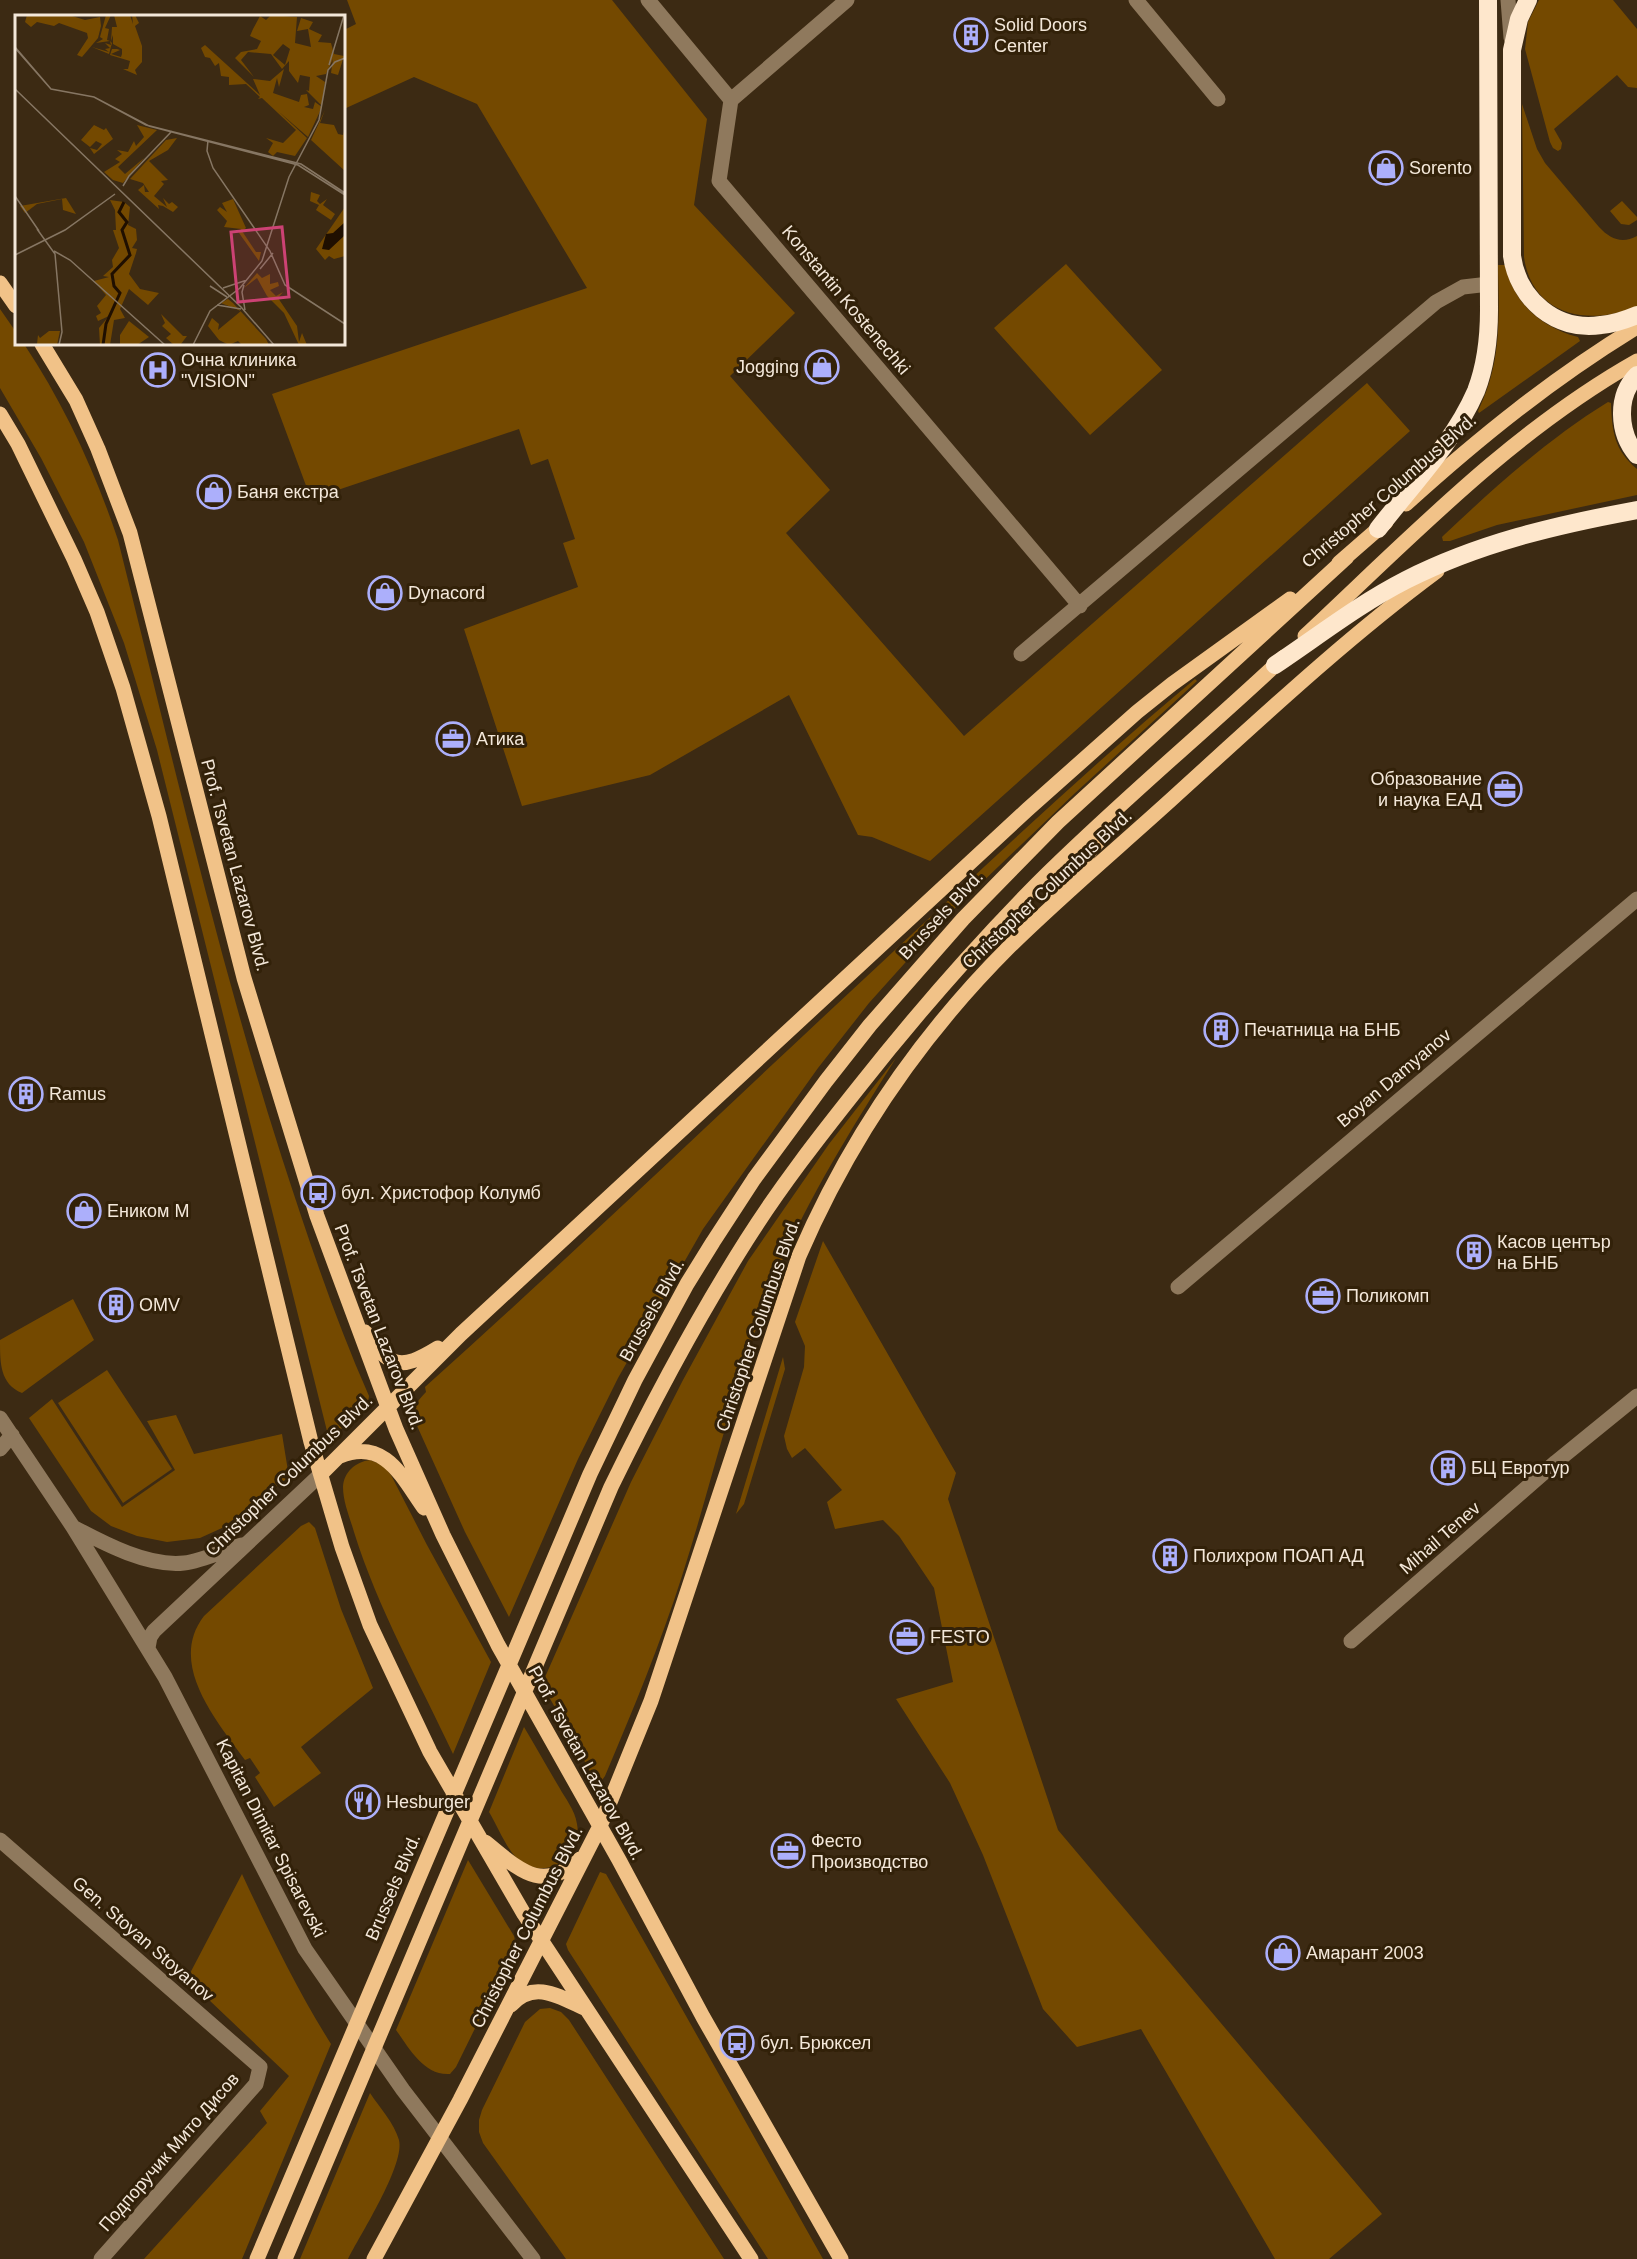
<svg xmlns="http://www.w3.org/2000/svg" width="1637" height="2259" viewBox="0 0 1637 2259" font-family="Helvetica,sans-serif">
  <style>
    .green { fill: #744900 }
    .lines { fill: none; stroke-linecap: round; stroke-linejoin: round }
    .minor { stroke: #8f795d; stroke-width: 15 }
    .major { stroke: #f1c288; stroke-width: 15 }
    .highway { stroke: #fee7cc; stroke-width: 18 }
    .labels { text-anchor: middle; stroke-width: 6; stroke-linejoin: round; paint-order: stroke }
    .poi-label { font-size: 18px; fill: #f4e8da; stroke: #322109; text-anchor: start }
    .street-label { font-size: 18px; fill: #f4e8da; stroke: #322109 }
    .inset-river { fill: none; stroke: #1f0f00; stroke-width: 3 }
    .inset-road { fill: none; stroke: #867663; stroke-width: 1.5 }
    .view { fill: #cc4274; fill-opacity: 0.15; stroke: #cc4274; stroke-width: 3 }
    .inset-edge { fill: none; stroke: #f4e8da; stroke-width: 3 }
  </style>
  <rect width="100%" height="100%" fill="#3c2a13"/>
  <!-- green -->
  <path class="green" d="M347,0H612L707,119L694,205L795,313L730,376L830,490L786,533L964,736L1367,383L1410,431L930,861L872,837L858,835L789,695L650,775L522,806L464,629L578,587L563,543L575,539L548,459L531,465L519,429L311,499L272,394L587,288L477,104L414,77L344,109V30L356,24Z
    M1539,0H1613L1637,29V88L1628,87L1617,75L1554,129L1562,143L1561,149L1558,151L1553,148L1550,142L1525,49L1528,22Z
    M1522,104L1537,149L1545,163L1599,227C1610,239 1622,244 1637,236V306C1590,327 1532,316 1524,257Z
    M1622,201L1637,217V220L1629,225L1621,224L1610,211Z
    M1066,264L1162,370L1090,435L994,328Z
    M1498,265H1505C1514,304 1541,327 1578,337L1580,341L1479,413L1478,411C1502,362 1499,318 1498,265Z
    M0,309L16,332V344H24C64,404 95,471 118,540C170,747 217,955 282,1158C308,1238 335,1319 369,1396L368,1402L333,1437L328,1435L157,750L124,643L84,542L41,458L0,388Z
    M1608,402L1611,403C1612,431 1614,450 1637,469V495L1497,525L1450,541H1443L1442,537L1444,535C1495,487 1548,439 1608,402Z
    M1195,679L1197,681L1183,694L1074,794L948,915L869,1003L818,1068L703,1229L618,1378L578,1459L509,1617L465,1532L418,1428C412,1411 413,1405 426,1392L425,1387C579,1249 728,1105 879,965C983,868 1086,770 1195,679Z
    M896,1058C853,1127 808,1197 777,1273C737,1371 714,1476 682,1576C660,1645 633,1710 605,1776L600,1783L596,1782L542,1684L631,1482L683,1380L748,1261L829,1144Z
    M823,1241L956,1473L948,1499L1058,1830L1382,2214L1329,2259H1275L1141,2029L1077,2047L1043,2009L983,1855L950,1783L896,1699L953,1682L934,1588L899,1536L883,1520L835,1529L827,1502L842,1490L805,1448L792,1458L787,1449L784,1436L804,1367L805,1346L795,1322Z
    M73,1299L94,1340L22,1393C0,1384 0,1363 0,1340Z
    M783,1357L785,1369L744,1504L736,1514Z
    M107,1370L172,1469L123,1503L58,1403Z
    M52,1399L122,1507L175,1470L147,1421L176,1415L194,1454L282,1434L289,1477L222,1528L200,1538L167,1542L137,1536L111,1526L91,1511L29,1418Z
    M370,1460L383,1465L391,1475L427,1545L491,1662L453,1754C419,1681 378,1609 354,1532C350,1518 343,1502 343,1487C344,1472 355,1462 370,1460Z
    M309,1522L315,1528L341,1609L373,1688L301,1747L321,1773L274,1807L255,1777L260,1773L250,1758L245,1760C217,1721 167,1664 204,1616L301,1526Z
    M524,1727C536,1747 547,1767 559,1787C565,1798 575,1810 577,1824C583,1854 551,1881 521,1862C508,1853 497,1825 489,1812Z
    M468,1860L514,1936L516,1945L456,2067L450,2074C424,2076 409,2048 396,2030Z
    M600,1872L606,1874L823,2259H768L568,1950L566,1944Z
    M242,1874C269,1932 297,1990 331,2044L242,2259H144L267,2123L260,2111L289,2076L187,1979Z
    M550,2008L561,2012L569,2020L724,2259H566L483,2143L479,2132V2120L482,2110L525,2022L540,2009Z
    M370,2093C380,2108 394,2123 399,2140C405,2165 360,2235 348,2259H300Z"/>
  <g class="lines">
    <!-- minor -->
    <path class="minor" d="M648,0L731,100L719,181L1080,606
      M1136,0L1218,99
      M1508,0L1511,38
      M731,100L847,0
      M1021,654L1436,302L1463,287L1489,284
      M1178,1287L1637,899
      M0,1418L73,1527L165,1677L305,1949L403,2090L533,2259
      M0,1449L12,1435
      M75,1528C105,1544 149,1567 184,1563C202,1561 225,1550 242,1545
      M1351,1641L1556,1462L1637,1396
      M148,1648L150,1637L154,1631L321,1474
      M0,1840L260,2067L256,2084L101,2259"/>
    <!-- major -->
    <path class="major" d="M0,283L16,306
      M42,344L76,400L98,449L130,533L244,978L317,1216L396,1429L443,1535L498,1645L619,1860L703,2017L841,2259
      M0,414L18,444L74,559L97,612L123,688L159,816L311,1442L342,1547L370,1625L430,1752L524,1914L751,2259
      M1406,504C1480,437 1552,379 1637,327
      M1339,563L1386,522
      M1305,636C1410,538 1511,432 1637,361
      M1051,898L1111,826
      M365,1332C390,1367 399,1372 438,1348
      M340,1456C385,1438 402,1477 424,1508
      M321,1474L461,1334L1028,809L1137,712L1172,684L1290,599
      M485,1842C518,1868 541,1895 580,1859
      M511,2005C534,1979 560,1997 586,2009
      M257,2259L590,1474L635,1380L687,1284L713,1242L754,1179L826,1081L870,1025L963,919L1058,822L1347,557
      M285,2259L611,1487C652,1403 696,1320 746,1241C780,1187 819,1137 858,1088C914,1017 973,949 1037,884C1116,805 1202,734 1284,657
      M374,2259L460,2100L600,1826L610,1802L651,1701L799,1256C849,1140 920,1036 1009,947C1062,895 1119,847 1174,797C1260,719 1344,640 1437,571"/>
    <!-- highway -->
    <path class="highway" d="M1528,0L1519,19L1512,50V256C1518,299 1556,332 1601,325C1613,324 1625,320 1637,315
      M1637,375C1616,396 1618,433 1637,455
      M1378,529C1412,485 1454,442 1476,391C1486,365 1489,337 1489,310L1488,0
      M1275,665C1317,637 1359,604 1406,580C1479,543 1556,525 1637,510"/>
  </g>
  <!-- icons -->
  <defs>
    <symbol id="building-ring" viewBox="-11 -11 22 22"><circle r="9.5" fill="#322109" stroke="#acaffb" stroke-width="1.5"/><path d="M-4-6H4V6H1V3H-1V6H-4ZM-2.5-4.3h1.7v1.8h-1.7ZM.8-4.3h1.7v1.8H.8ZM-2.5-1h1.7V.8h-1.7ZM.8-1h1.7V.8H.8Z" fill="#acaffb"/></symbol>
    <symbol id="shop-ring" viewBox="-11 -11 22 22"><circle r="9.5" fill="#322109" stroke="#acaffb" stroke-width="1.5"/><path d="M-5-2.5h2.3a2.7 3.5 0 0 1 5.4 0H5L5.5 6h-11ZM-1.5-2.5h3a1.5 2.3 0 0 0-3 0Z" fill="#acaffb"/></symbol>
    <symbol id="hospital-ring" viewBox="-11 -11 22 22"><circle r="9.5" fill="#322109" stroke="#acaffb" stroke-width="1.5"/><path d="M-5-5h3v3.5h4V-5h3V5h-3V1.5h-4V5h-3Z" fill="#acaffb"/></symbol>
    <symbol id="office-ring" viewBox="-11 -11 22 22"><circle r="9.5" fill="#322109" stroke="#acaffb" stroke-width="1.5"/><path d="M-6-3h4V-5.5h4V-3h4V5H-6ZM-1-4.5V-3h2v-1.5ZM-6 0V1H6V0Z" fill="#acaffb"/></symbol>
    <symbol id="bus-ring" viewBox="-11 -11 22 22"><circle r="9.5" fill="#322109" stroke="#acaffb" stroke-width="1.5"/><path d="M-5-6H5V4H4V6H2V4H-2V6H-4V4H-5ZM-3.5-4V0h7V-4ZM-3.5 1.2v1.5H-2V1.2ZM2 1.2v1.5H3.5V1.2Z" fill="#acaffb"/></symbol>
    <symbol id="restaurant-ring" viewBox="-11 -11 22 22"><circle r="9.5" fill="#322109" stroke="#acaffb" stroke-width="1.5"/><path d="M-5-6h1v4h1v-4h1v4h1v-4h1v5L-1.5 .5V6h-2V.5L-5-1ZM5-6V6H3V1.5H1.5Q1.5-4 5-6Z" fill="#acaffb"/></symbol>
  </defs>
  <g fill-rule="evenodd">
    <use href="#building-ring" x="952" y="16" width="38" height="38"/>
    <use href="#shop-ring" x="1367" y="149" width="38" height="38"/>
    <use href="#shop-ring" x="803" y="348" width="38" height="38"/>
    <use href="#hospital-ring" x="139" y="351" width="38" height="38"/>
    <use href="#shop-ring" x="195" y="473" width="38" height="38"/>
    <use href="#shop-ring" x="366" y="574" width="38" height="38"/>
    <use href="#office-ring" x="434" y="720" width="38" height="38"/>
    <use href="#office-ring" x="1486" y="770" width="38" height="38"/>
    <use href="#building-ring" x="1202" y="1011" width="38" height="38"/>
    <use href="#building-ring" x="7" y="1075" width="38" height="38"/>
    <use href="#bus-ring" x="299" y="1174" width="38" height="38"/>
    <use href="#shop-ring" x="65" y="1192" width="38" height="38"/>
    <use href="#building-ring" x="1455" y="1233" width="38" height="38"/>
    <use href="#office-ring" x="1304" y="1277" width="38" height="38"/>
    <use href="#building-ring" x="97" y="1286" width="38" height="38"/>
    <use href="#building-ring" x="1429" y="1449" width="38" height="38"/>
    <use href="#building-ring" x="1151" y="1537" width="38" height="38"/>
    <use href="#office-ring" x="888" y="1618" width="38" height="38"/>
    <use href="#restaurant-ring" x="344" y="1783" width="38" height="38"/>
    <use href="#office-ring" x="769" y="1832" width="38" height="38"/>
    <use href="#shop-ring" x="1264" y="1934" width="38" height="38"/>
    <use href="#bus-ring" x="718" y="2024" width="38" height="38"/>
  </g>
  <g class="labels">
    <!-- poi labels -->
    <g class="poi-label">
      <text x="994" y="31">Solid Doors<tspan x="994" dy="21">Center</tspan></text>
      <text x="1409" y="174">Sorento</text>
      <text x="181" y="366">Очна клиника<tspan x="181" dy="21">"VISION"</tspan></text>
      <text x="799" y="373" text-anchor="end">Jogging</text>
      <text x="237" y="498">Баня екстра</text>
      <text x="408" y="599">Dynacord</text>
      <text x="476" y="745">Атика</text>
      <text x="1482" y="785" text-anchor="end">Образование<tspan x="1482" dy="21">и наука ЕАД</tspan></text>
      <text x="1244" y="1036">Печатница на БНБ</text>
      <text x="49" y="1100">Ramus</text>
      <text x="341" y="1199">бул. Христофор Колумб</text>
      <text x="107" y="1217">Еником М</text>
      <text x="1497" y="1248">Касов център<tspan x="1497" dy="21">на БНБ</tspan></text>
      <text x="1346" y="1302">Поликомп</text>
      <text x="139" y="1311">OMV</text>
      <text x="1471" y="1474">БЦ Евротур</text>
      <text x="1193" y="1562">Полихром ПОАП АД</text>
      <text x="930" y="1643">FESTO</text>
      <text x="386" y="1808">Hesburger</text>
      <text x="811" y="1847">Фесто<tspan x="811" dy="21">Производство</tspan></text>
      <text x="1306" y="1959">Амарант 2003</text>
      <text x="760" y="2049">бул. Брюксел</text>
    </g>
    <!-- street labels -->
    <g class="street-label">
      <text transform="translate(846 300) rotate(50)" y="6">Konstantin Kostenechki</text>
      <text transform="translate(1389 491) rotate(-41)" y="6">Christopher Columbus Blvd.</text>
      <text transform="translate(235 865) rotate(75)" y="6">Prof. Tsvetan Lazarov Blvd.</text>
      <text transform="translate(1047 889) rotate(-43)" y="6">Christopher Columbus Blvd.</text>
      <text transform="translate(941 915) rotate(-47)" y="6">Brussels Blvd.</text>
      <text transform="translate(1394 1078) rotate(-40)" y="6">Boyan Damyanov</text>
      <text transform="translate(652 1310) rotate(-61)" y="6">Brussels Blvd.</text>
      <text transform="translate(758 1325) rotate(-71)" y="6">Christopher Columbus Blvd.</text>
      <text transform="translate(379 1327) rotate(69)" y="6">Prof. Tsvetan Lazarov Blvd.</text>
      <text transform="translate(289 1475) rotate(-44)" y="6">Christopher Columbus Blvd.</text>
      <text transform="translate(1440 1538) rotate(-41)" y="6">Mihail Tenev</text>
      <text transform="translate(586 1763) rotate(61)" y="6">Prof. Tsvetan Lazarov Blvd.</text>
      <text transform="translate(271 1838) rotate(63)" y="6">Kapitan Dimitar Spisarevski</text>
      <text transform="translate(393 1887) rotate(-67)" y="6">Brussels Blvd.</text>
      <text transform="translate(527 1927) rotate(-63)" y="6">Christopher Columbus Blvd.</text>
      <text transform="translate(143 1939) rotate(41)" y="6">Gen. Stoyan Stoyanov</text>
      <text transform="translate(169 2152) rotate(-49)" y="6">Подпоручик Мито Дисов</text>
    </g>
  </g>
  <!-- overview -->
  <g transform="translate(15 15)">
    <rect width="330" height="330" fill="#3c2a13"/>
    <path d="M12,0H54L70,5L85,2L86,11L83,23L67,42L62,40L73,23L72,18L44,8L39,11L22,7L16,12L10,7ZM91,0H96L90,13L94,14L92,25L95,26L97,28L94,39L77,32L94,37L90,34L95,33L90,28L96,30L95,26L81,28L88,24L85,22ZM99,0H115L118,9L117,0H120L124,8L120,11L127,31V47L120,55L122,60L108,54H113L115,46L95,40L97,34H102L105,35L96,39L106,42L107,39V34L98,29V20L96,26L97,12H102ZM256,0L282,2L280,28L296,32L293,14L282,16L286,3L298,7L294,14L307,20L303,27L316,28L319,39L329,41L323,60L316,58L318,44L311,59L301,61L310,67L307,91L291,75L294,76L295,62L285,60L283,68L274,56V46L267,54L256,39L233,37L226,45L239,62L220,43L226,37L242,34L246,26L235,21L238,14L245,1L251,5ZM268,29L275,34L270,50L258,40ZM190,30L245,80L238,64L255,66L269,54L264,72L262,63L258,78L284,87L286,80L292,79L294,90L289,92L298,94L300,87L307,92L293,122L263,96L292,123L280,141L262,137L258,141L253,137L258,128L251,123L268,128L281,115L247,83L243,84L245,82L231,69L214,70V62L206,61L204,48L200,51L195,43L190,42L186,33ZM310,95L305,108L319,110L323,119L328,120L330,113V156L296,125ZM79,110L89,115L91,113L98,124L79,139L75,133L82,135L87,129L81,126L75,132L66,125ZM122,110L142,115L103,152L110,159L129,143L108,168L98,165L89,157L105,147L100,144L107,139L102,135L113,137L119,126L121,131L129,122ZM162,123L153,135L134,146L153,165L146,166L149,169L139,181L152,192L148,183L154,189L157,187L163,192L158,197L148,191L143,190L144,194L123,175L129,170L130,177H134L128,168L115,164L151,125ZM296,177L305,180L302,186L305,189L312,184L308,190L320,199L316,205L301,195L304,190L295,186ZM51,183L61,199L48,195L47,184L22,189L10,198L5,191ZM218,184L231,213L227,216L241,237H246L244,246L224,218L226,214L209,212L212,206L202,195L205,192L212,197L207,188ZM95,185L109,187L115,192L113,210L121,214L122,225L117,233L122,234L121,238L114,259L125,274L144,278L133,290L114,274L105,294L110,303L99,305L95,330H85L84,313L94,301L83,306L81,301L86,298L82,291L91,280L79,266L94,262L88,261L98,252L97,245L104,233L98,215H101L100,195ZM330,192V241L319,244L314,241L310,245L301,234ZM242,258L247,263L255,259V269L263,267L264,271L255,275L261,281L268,277L263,283L282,311L284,327L287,318L292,330H284L269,298L252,281L242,263L229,273ZM213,284L218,288L251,324L254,330H227L223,326L214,330L204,325L193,311L197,303L204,309L203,315L226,296L206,288ZM146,299L168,321H172L166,329L159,330L151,323L156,319L147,311L150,308ZM114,306L134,322L122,330H105V320ZM34,316H45L42,330L22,329L23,320L25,323Z" fill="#744900" fill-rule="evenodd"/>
    <path d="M330,207L329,221L314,235L307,234L311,219L318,218Z" fill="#1f0f00"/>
    <path class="inset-river" d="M88,330L91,309L105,278L99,271L97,259L115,240L107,215L112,207L104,197L109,187"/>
    <path class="inset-road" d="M0,32L36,74L79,82L131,110L286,149L330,178M0,33L36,74L79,82L134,111L283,150L330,180M314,50L329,0M0,74L226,292L259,330M193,125L192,136L198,153L255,236L270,270L290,283M108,171L114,161L157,116M0,181L24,216M22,214L40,239L47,317L44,330M39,236L55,245L150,330M0,240L50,215L100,179M245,254L258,238M229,270L227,277L230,295M195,271L212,282M208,273L232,265M290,283L330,309M202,290L226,294M178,330L195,296L225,273L247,246L274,162L304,105L313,55L320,47L330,43"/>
    <path class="view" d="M267,212L274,282L223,287L216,217Z"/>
    <rect width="330" height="330" class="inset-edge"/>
  </g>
</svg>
